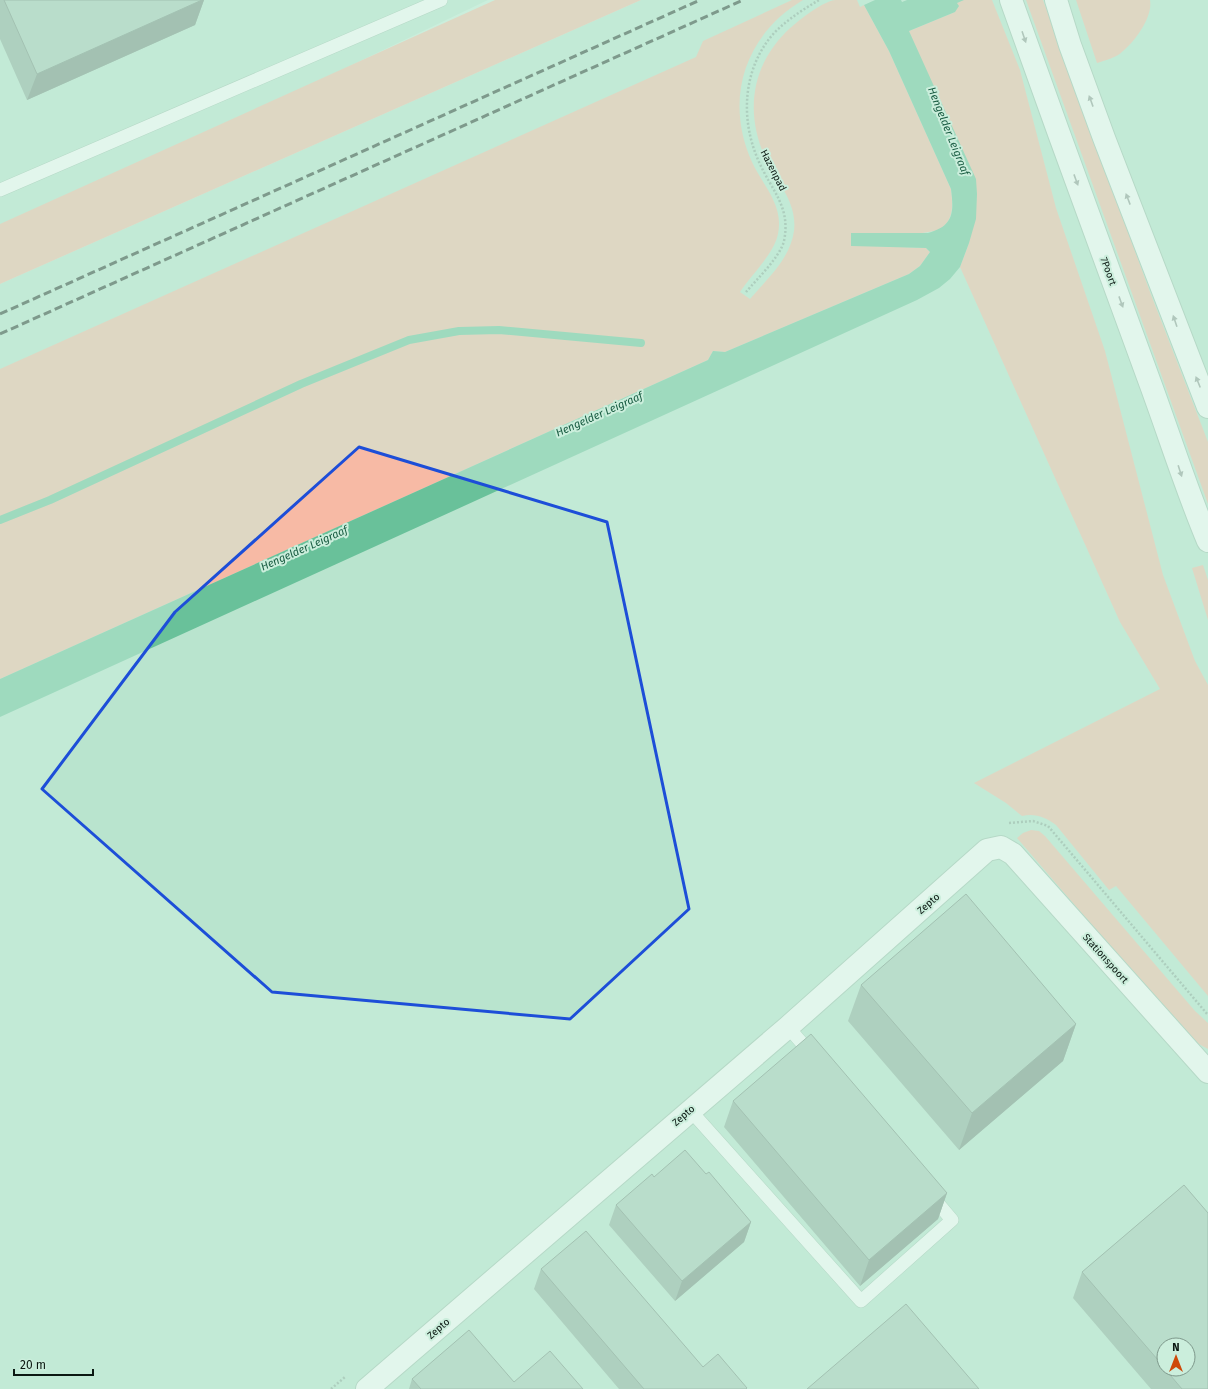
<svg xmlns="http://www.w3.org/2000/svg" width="1208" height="1389" viewBox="0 0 1208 1389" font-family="'Fira Sans',sans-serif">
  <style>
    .built { fill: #b9e4ce; fill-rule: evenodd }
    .green { fill: #f7baa5 }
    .water { fill: #69c19a }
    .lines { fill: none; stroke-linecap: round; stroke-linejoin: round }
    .stream { stroke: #69c19a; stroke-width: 8 }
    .service-casing { stroke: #9dbfad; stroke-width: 14 }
    .minor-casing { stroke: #9dbfad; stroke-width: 24 }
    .tertiary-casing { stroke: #9dbfad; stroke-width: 24 }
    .path { stroke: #8ba799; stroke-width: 2.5; stroke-dasharray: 2 2; stroke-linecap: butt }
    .service { stroke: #fff; stroke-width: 13 }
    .minor { stroke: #fff; stroke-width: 22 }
    .tertiary { stroke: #fff; stroke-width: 22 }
    .rail { stroke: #23332b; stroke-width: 3; stroke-dasharray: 8 4; stroke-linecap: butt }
    .wall { fill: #8dab9c; fill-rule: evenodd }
    .shaded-wall { fill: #738b7f }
    .building { fill: #a4c7b5; stroke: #738b7f }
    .oneway { fill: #919794 }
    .marked { fill: none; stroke: #1d4ed8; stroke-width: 3; stroke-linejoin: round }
    .labels { text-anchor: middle; stroke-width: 4; stroke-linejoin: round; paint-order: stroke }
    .street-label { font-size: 10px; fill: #0b1812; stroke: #cbeedc }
    .water-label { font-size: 11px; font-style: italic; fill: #195c42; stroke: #cbeedc }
  </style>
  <rect width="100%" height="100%" fill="#cbeedc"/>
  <!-- built -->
  <path class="built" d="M0,0H488L0,233Z
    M641,0H1208V1389H0V284ZM1164,1345H1188V1369H1164Z"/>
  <!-- green -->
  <path class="green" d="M495,0H641L0,284V224Z
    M792,0H803C744,35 724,100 752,162C763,186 784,205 778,234C774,254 751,275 740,292L750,299C767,279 790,259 794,231C797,206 782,188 770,167C745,121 748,71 785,33C795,23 821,2 835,0C842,0 850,0 857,0L860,7L864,5L889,51L951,189C953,206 954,219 940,230L851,245L926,248L930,252L920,266L909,274L725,352L713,351L708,360L0,679V369L696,57L703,41Z
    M963,0H992L1020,70L1056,208L1105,351L1163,575L1195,661L1208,685V996L1116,886L1109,890L1056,825C1045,817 1035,813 1022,816L1006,803L974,783L1160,689L1120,622L960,267L969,243L909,31L955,12L957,3Z
    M1026,0H1043L1150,292L1208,442V504Z
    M1076,0H1150C1153,17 1135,41 1123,51C1116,58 1106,60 1097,63Z
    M1203,565L1208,580V620L1192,568Z
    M1031,830L1039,831L1045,836L1195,1011L1208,1023V1049L1197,1043L1182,1030L1017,838L1023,833Z"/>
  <!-- water -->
  <path class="water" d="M875,0H901L902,2L907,0H964L957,3L959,6L955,12L909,31L976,179L977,194L976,219L969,243L960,267L950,279L939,288L917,300L0,717V679L708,360L713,351L725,352L909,274L920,266L930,252L926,248L851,246V233H928C954,226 954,212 951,189L889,51L864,5Z"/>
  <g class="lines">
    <!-- stream -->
    <path class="stream" d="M0,520L50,500L301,384L409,340L459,331L499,330L641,343"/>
    <defs>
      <path id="service" d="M0,190L441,0
        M788,1027L813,1056
        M690,1110L861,1301L952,1220L930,1194"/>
      <path id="minor" d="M367,1389L788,1027L987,850L1001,847L1013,854L1208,1072"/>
      <path id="tertiary" d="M1011,0C1056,127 1103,254 1149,380C1169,434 1186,489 1208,541
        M1056,0L1070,45L1104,138L1208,407"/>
    </defs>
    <!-- service casing -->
    <use href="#service" class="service-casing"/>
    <!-- minor casing -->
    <use href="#minor" class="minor-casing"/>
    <!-- tertiary casing -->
    <use href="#tertiary" class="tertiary-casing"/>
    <!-- path -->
    <path class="path" d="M746,292C757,279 780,257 784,241C791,207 772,191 759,162C740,120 742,68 775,32C788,19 804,9 819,0
      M1009,823L1033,821L1048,826L1208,1015
      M331,1389L345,1377"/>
    <!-- service -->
    <use href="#service" class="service"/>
    <!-- minor -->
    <use href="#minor" class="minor"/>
    <!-- tertiary -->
    <use href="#tertiary" class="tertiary"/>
    <!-- rail -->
    <path class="rail" d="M0,314L700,0
      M0,334L743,0"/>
  </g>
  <!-- wall -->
  <path class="wall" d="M0,0H204L195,25L27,100L0,39Z
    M861,985L1076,1024L1063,1061L959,1150L848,1021Z
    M733,1101L947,1193L938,1219L860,1286L724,1127Z
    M706,1174L751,1222L744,1242L675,1301L609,1225L616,1205Z
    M1184,1185L1208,1213V1389H1151L1073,1298L1082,1272ZM1164,1345H1188V1369H1164Z
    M541,1269L703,1367L747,1389H619L534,1289Z
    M412,1379L514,1382L583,1389H409Z"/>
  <!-- shaded-wall -->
  <path class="shaded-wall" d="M202,0H204L195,25L27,100L37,74Z
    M1076,1024L1063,1061L959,1150L972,1113Z
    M947,1193L938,1219L860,1286L869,1260Z
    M751,1222L744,1242L675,1301L682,1281Z"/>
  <!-- building -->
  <path class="building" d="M4,0H202L37,74Z
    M966,894L1076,1024L972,1113L861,985Z
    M811,1034L947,1193L869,1260L733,1101Z
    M685,1150L706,1174L709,1172L751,1222L682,1281L616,1205L652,1174L654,1177Z
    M1184,1185L1208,1213V1389H1182L1165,1369H1188V1345H1164V1367L1082,1272Z
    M586,1231L703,1367L718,1354L747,1388L746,1389H644L541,1269Z
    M906,1304L979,1389H807Z
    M469,1330L514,1382L550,1351L583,1389H421L412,1379Z"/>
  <!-- one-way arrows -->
  <defs><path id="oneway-solid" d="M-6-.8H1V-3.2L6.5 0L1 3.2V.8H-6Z"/></defs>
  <g class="oneway">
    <use href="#oneway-solid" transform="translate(1024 37) rotate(71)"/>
    <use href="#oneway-solid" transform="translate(1091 101) rotate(-110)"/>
    <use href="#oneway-solid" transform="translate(1076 180) rotate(70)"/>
    <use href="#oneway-solid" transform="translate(1128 199) rotate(-111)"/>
    <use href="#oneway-solid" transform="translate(1121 302) rotate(70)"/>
    <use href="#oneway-solid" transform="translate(1175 321) rotate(-109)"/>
    <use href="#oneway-solid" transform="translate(1198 382) rotate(-112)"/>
    <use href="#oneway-solid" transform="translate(1180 471) rotate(72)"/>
  </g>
  <!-- marked area -->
  <path d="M0 0H1208V1389H0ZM359,447L607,522L689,909L570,1019L272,992L42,789L175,612Z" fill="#cbeedc" fill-opacity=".55" fill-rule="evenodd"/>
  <path class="marked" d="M359,447L607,522L689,909L570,1019L272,992L42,789L175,612Z"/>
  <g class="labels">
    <!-- street labels -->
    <g class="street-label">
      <text transform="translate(774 170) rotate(63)" y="4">Hazenpad</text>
      <text transform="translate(1109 271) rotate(70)" y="4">7Poort</text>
      <text transform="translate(928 903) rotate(-41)" y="4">Zepto</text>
      <text transform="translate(1106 958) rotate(48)" y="4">Stationspoort</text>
      <text transform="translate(683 1115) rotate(-41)" y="4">Zepto</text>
      <text transform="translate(438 1328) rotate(-41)" y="4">Zepto</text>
    </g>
    <!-- water labels -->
    <g class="water-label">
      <text transform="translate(949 131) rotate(68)" y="4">Hengelder Leigraaf</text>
      <text transform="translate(599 414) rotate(-24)" y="4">Hengelder Leigraaf</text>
      <text transform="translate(304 548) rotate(-24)" y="4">Hengelder Leigraaf</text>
    </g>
  </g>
  <!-- north arrow -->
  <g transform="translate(1176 1357)"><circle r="19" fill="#cbeedc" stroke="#7e988b"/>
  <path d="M0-3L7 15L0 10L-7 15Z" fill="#ce4909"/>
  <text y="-6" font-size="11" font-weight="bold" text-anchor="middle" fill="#0b1812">N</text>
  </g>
  <!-- scale -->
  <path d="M14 1369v6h79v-6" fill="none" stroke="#0b1812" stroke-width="2"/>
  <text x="20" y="1369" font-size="12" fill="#0b1812" stroke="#cbeedc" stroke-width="3" paint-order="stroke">20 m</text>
</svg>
